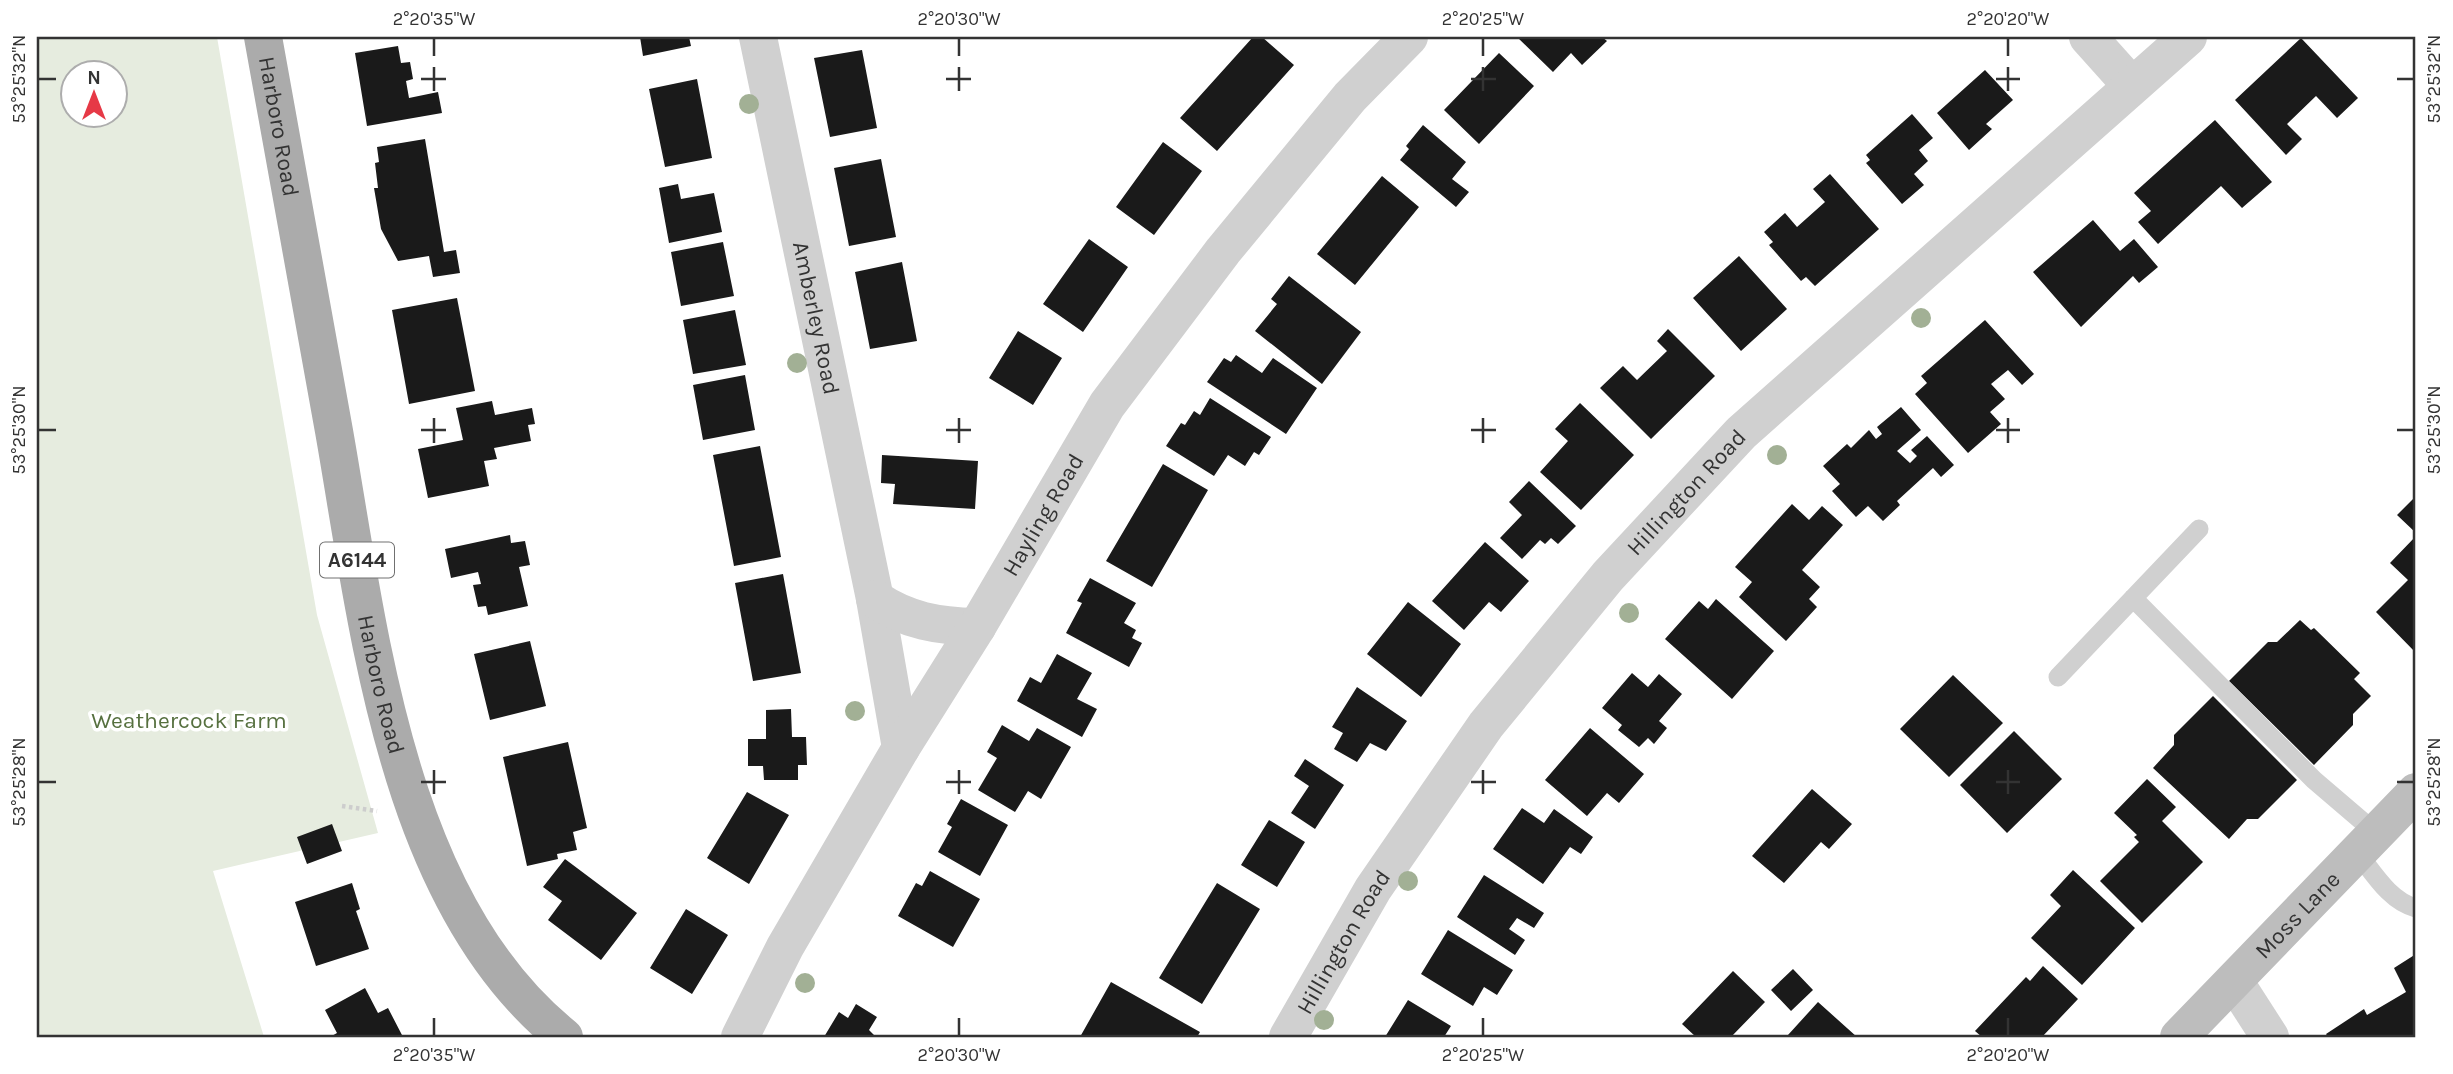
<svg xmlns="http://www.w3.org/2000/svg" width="2453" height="1074" viewBox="0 0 2453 1074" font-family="Karla,sans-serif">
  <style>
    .green { fill: #e6ecdf; fill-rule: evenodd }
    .building { fill: #1a1a1a }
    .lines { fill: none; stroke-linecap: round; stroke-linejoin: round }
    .path { stroke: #cdcdcd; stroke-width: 4.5; stroke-dasharray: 3.5 3.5; stroke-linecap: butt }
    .lane { stroke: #d0d0d0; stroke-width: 19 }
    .street { stroke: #d0d0d0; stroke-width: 38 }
    .secondary { stroke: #bdbdbd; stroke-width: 38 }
    .primary { stroke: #ababab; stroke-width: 38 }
    .tree { fill: #a2b095 }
    .ticks { fill: none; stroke: #333; stroke-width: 2.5 }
    .labels { text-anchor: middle; stroke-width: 7; stroke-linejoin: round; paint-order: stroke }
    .shield { fill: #fff; stroke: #707070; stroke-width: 2 }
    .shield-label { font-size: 21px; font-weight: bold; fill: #333 }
    .street-label { font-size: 23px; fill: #333; stroke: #fff }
    .park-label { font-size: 23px; fill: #56703f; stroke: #fff }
    .neatline { fill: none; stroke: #333; stroke-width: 2.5 }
    .ticks-label { font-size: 18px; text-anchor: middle; fill: #333 }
  </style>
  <rect width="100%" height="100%" fill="#fff"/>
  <!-- green -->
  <path class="green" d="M37,37H217L317,615L378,833L213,871L264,1037H37ZM74,74H116V116H74Z"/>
  <!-- building -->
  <path class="building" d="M640,37H689L691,46L643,56Z
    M1253,37H1262L1294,65L1217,151L1180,118Z
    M1517,37H1602L1607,41L1582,65L1571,53L1553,72Z
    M2301,38L2358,98L2337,118L2316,96L2287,124L2302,139L2286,155L2235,100Z
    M398,46L401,63L410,62L413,79L406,81L409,98L438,92L442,113L367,126L355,53Z
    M862,50L877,128L830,137L814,58Z
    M1499,53L1534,86L1479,144L1444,110Z
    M1985,70L2013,100L1986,124L1992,129L1969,150L1937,113Z
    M697,79L712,158L665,167L649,89Z
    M1912,114L1933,138L1919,150L1928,161L1914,174L1924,185L1902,204L1866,163L1870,160L1866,155Z
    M2215,120L2272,182L2242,208L2221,186L2158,244L2138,222L2151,211L2134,193Z
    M1423,125L1466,162L1452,179L1469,192L1456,207L1400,160L1409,149L1406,146Z
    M425,139L444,252L456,250L460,273L433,277L429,256L398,261L381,229L374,188H378L375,163L379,162L377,147Z
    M1163,142L1202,171L1154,235L1116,207Z
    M881,159L896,237L849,246L834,168Z
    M1830,174L1879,229L1815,286L1806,277L1801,281L1769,245L1773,242L1764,232L1785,213L1797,227L1825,202L1813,189Z
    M1382,176L1419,207L1355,285L1317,254Z
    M678,184L681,199L714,193L722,232L669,243L659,188Z
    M2093,220L2120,251L2134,239L2158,267L2139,283L2133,276L2081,327L2033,272Z
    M1089,239L1128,267L1083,332L1043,304Z
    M723,242L734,296L681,306L671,252Z
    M1739,256L1787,309L1741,351L1693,298Z
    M902,262L917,341L870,349L855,272Z
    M1289,276L1361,332L1322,384L1255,331L1277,304L1271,299Z
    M457,298L475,391L409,404L392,310Z
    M735,310L746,365L693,374L683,320Z
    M1985,320L2034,374L2022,385L2008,370L1991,384L2005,399L1990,412L2001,424L1968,453L1915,394L1927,383L1921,376Z
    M1668,329L1715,376L1651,439L1600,388L1623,366L1637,380L1667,351L1657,341Z
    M1018,331L1062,358L1033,405L989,378Z
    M1236,355L1262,373L1273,358L1317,388L1286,434L1207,382L1224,358L1231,362Z
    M745,375L755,430L703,440L693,385Z
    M1210,398L1271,437L1259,455L1254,452L1245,466L1228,455L1214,476L1166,446L1181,423L1185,425L1194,411L1200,415Z
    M492,401L495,415L532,408L535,424L528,425L531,441L494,448L497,459L484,461L489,486L428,498L418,449L463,440L456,408Z
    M1580,403L1634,455L1581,510L1540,472L1568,441L1555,429Z
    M1901,407L1921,430L1897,451L1910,463L1917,456L1911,450L1927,436L1954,465L1941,477L1933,468L1897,501L1900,505L1883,521L1868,506L1856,517L1832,491L1840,484L1823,466L1847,444L1851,448L1869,430L1876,439L1882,434L1877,427Z
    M760,446L781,557L734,566L713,455Z
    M882,455L978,461L975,509L893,504L895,484L881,483Z
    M1163,464L1208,490L1152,587L1106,561Z
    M1529,481L1576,526L1558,544L1551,538L1545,544L1540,540L1522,559L1500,538L1522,515L1509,502Z
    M2416,496V533L2397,515Z
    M1792,504L1809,520L1822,506L1843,525L1802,570L1820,587L1809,599L1817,607L1786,641L1739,597L1752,582L1735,567Z
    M510,535L511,543L525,541L530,565L519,567L528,606L488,615L486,606L478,607L473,585L481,584L478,572L451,578L445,549Z
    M2416,536V653L2376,612L2408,580L2390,563Z
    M1485,542L1529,581L1501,612L1489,602L1464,630L1432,601Z
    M783,574L801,673L753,681L735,583Z
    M1090,578L1136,603L1124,623L1136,630L1132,638L1142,643L1129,667L1066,633L1082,603L1077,601Z
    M1716,599L1774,651L1732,699L1665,639L1699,601L1708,609Z
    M1408,602L1461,644L1421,697L1367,654Z
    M2300,620L2311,630L2314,628L2360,673L2354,679L2371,696L2353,714V725L2314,765L2229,681L2268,642H2277Z
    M530,641L546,706L490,720L474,654Z
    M1057,654L1092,673L1077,699L1097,709L1082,737L1017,701L1030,677L1041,683Z
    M1632,673L1648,687L1659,674L1682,694L1659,721L1667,728L1654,744L1648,738L1639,747L1618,730L1622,725L1602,708Z
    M1953,675L2003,723L1949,777L1900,729Z
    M1357,687L1407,721L1386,751L1370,743L1357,762L1334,749L1343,733L1332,727Z
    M2213,696L2297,780L2258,819H2247L2229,839L2153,768L2174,745V735Z
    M791,709L792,737H806L807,765H798V780H764L763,766H748V739H766V710Z
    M1002,725L1029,741L1037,728L1071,747L1041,799L1028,791L1015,812L978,790L997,758L987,752Z
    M1590,728L1644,774L1619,803L1607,793L1587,816L1545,780Z
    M2014,731L2062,779L2007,833L1960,785Z
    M568,742L587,828L573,832L577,850L557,854L558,859L527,866L503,757Z
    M1305,759L1344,785L1315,829L1291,813L1309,786L1294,776Z
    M2147,779L2176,807L2162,821L2203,862L2142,923L2100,881L2139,842L2134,837L2137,835L2114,813Z
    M1812,789L1852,824L1829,849L1821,842L1784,883L1752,856Z
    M747,792L789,815L749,884L707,858Z
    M961,799L1008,825L980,876L938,852L952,827L947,824Z
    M1522,808L1544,823L1554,809L1593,837L1581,854L1570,847L1543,884L1493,849Z
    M1269,820L1305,842L1277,887L1241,865Z
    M332,824L342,851L307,864L297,837Z
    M565,859L637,913L601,960L548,920L562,901L543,887Z
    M2073,870L2135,928L2082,985L2031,938L2061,906L2050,895Z
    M930,871L980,899L953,947L898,916L916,883L922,886Z
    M1484,875L1544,913L1534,928L1517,918L1509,929L1525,940L1515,955L1457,917Z
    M352,883L360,909L356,911L369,949L316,966L295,902Z
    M1217,883L1260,909L1202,1004L1159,978Z
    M686,909L728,935L692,994L650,968Z
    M1448,930L1513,970L1497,995L1484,987L1473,1006L1421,974Z
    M2416,954V1037H2328L2326,1034L2364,1009L2367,1015L2406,992L2394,968Z
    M2043,966L2078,999L2042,1037H1982L1975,1031L2026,977L2030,981Z
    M1793,969L1813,990L1791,1011L1771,990Z
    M1733,971L1765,1002L1731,1037H1696L1682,1024Z
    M1111,982L1200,1032L1197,1037H1080Z
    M365,988L378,1013L388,1008L403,1037H330L337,1033L325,1010Z
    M1408,1000L1451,1026L1444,1037H1385Z
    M1818,1002L1857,1037L1788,1035Z
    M856,1004L877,1017L869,1030L876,1037H824L839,1012L848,1018Z"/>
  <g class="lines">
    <!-- path -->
    <path class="path" d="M342,806L377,811"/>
    <!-- lane -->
    <path class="lane" d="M2133,598L2314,780L2376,833
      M2058,677L2199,529
      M2356,851C2373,872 2389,901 2416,908"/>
    <!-- street -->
    <g class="street">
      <path id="s1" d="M758,37L875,599L901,748"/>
      <path d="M2088,37L2131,85"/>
      <path d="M875,599C907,621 938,626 977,627"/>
      <path d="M2234,981L2270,1037"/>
      <path id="s2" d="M740,1037L785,947L901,748L977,627L1107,405L1223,251L1350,97L1409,37"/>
      <path id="s3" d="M1288,1037L1373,889L1486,725L1608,576L1741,433L2188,37"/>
    </g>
    <!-- secondary -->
    <path class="secondary" id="s4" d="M2179,1037L2416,792"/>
    <!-- primary -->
    <path class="primary" id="s5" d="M263,37C287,168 310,300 334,431C369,630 396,903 564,1037"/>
  </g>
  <!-- trees -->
  <g class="tree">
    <circle cx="749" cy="104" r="10"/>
    <circle cx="1921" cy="318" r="10"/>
    <circle cx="797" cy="363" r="10"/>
    <circle cx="1777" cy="455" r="10"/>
    <circle cx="1629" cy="613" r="10"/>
    <circle cx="855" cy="711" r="10"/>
    <circle cx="1408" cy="881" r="10"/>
    <circle cx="805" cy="983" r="10"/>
    <circle cx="1324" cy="1020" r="10"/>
  </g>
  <!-- ticks -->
  <path class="ticks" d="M434,38V56M959,38V56M1483,38V56M2008,38V56M434,67V91M959,67V91M1483,67V91M2008,67V91M38,79H56M421,79H446M946,79H971M1471,79H1496M1996,79H2020M2397,79H2414M434,418V443M959,418V443M1483,418V443M2008,418V443M38,430H56M421,430H446M946,430H971M1471,430H1496M1996,430H2020M2397,430H2414M434,770V794M959,770V794M1483,770V794M2008,770V794M38,782H56M421,782H446M946,782H971M1471,782H1496M1996,782H2020M2397,782H2414M434,1018V1036M959,1018V1036M1483,1018V1036M2008,1018V1036"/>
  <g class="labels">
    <!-- shield labels -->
    <rect class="shield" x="320" y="542.5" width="74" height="35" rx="5"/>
    <g class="shield-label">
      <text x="357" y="567">A6144</text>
    </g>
    <!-- street labels -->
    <g class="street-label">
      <text dy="8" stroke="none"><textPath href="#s5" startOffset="91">Harboro Road</textPath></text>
      <text dy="8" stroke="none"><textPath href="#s1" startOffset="287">Amberley Road</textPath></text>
      <text dy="8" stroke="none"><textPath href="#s3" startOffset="677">Hillington Road</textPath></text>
      <text dy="8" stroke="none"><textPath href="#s2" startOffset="604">Hayling Road</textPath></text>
      <text dy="8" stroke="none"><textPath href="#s5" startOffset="658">Harboro Road</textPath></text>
      <text dy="8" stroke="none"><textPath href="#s4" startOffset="170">Moss Lane</textPath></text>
      <text dy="8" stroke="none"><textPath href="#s3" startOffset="110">Hillington Road</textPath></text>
    </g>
    <!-- park labels -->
    <g class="park-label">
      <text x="189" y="728">Weathercock Farm</text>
    </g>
  </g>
  <!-- border -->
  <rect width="2453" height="1074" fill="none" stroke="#ffffff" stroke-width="77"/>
  <!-- north arrow -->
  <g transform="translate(94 94)"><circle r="33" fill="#ffffff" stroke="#adadad" stroke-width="2"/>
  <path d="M0-5L12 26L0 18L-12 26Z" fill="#e63946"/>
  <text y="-10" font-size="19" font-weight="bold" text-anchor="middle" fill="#333333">N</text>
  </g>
  <rect x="38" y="38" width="2376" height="998" class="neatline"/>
  <g class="ticks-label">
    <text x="434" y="25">2°20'35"W</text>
    <text x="959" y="25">2°20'30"W</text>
    <text x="1483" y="25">2°20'25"W</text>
    <text x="2008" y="25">2°20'20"W</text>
    <text transform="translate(19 79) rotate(-90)" y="6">53°25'32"N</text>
    <text transform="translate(2434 79) rotate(-90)" y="6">53°25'32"N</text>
    <text transform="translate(19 430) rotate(-90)" y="6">53°25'30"N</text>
    <text transform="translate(2434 430) rotate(-90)" y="6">53°25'30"N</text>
    <text transform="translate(19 782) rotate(-90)" y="6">53°25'28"N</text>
    <text transform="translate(2434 782) rotate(-90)" y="6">53°25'28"N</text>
    <text x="434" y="1061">2°20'35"W</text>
    <text x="959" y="1061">2°20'30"W</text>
    <text x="1483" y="1061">2°20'25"W</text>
    <text x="2008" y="1061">2°20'20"W</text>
  </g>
</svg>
